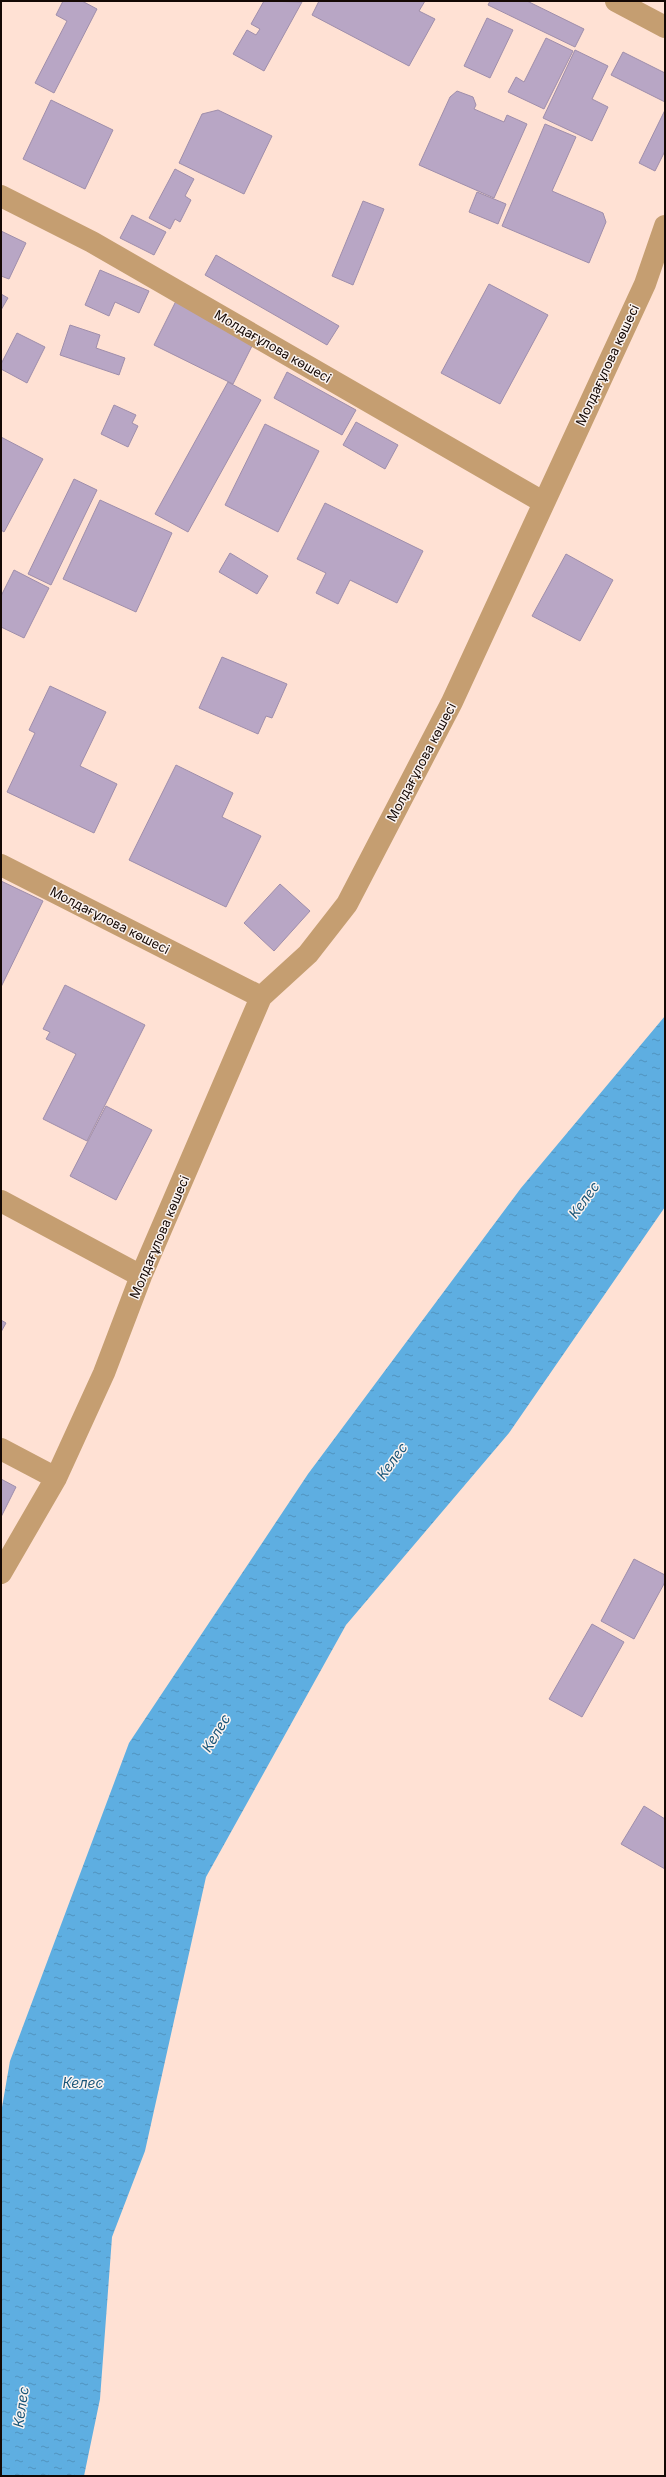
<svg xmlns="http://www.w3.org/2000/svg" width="666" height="2477" viewBox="0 0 666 2477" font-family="Inter,sans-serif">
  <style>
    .water { fill: url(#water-ripples) }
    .building { fill: #b8a6c5; stroke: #9f8eab }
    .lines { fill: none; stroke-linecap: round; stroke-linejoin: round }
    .minor { stroke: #c59e71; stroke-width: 22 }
    .labels { text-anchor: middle; stroke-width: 3; stroke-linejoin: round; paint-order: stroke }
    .street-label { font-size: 13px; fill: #140804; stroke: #fbf3f0 }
    .water-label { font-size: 14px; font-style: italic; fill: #195578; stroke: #fbf3f0 }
  </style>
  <defs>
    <pattern id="water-ripples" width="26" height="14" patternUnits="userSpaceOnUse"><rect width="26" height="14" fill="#5eaee1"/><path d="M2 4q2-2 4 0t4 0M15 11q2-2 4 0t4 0" fill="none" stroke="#5194bf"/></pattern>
  </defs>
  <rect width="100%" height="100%" fill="#ffe1d4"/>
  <!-- water -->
  <path class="water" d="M665,1016V1207L509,1433L346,1625L206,1877L145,2151L112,2237L100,2399L84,2476H1V2113L10,2061L129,1743L308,1474L521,1188Z"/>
  <!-- building -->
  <path class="building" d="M63,1H82L97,9L54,93L35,83L67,21L56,15Z
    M264,1L302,2L264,71L233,54L247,30L256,35L260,29L251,24Z
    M319,1H425L419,11L435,19L409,66L312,15Z
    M490,1H527L584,29L575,47L488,5Z
    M487,18L513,30L490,78L464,66Z
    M546,38L573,51L544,109L508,92L516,77L524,82Z
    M575,50L608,66L592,99L608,107L592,141L543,118Z
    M623,52L665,73V102L611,75Z
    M457,91L473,97L476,105L474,109L504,122L507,115L527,124L494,198L419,165L450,97Z
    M51,100L113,130L85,189L23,159Z
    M218,110L272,136L244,194L179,163L202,114Z
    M665,110V151L655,171L639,163Z
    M545,124L576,137L552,191L603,213L606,222L589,263L502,226Z
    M175,169L194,179L185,196L191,200L180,222L175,219L170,229L149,218Z
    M477,192L506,204L498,224L469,212Z
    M363,201L384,209L353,285L332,276Z
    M132,215L166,232L154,255L120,238Z
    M1,231L26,243L9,279L1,276Z
    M216,255L339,326L327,345L205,275Z
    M100,270L149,291L139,313L115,302L109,316L85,305Z
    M489,284L548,315L500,404L441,373Z
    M1,294L8,298L1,310Z
    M176,301L255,340L233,384L154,345Z
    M70,325L100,335L96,348L125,358L119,375L60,355Z
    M17,333L45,347L27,383L1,369V364Z
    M287,372L356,410L342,435L274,398Z
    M228,382L261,400L188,532L155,514Z
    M114,405L136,415L132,423L138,426L128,447L101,434Z
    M356,422L398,445L385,469L343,445Z
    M265,424L319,451L278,532L225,505Z
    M1,437L43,459L4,532L1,530Z
    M74,479L97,490L51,585L28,574Z
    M100,500L172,533L136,612L63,579Z
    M325,503L423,551L397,603L350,580L338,604L316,593L326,573L297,559Z
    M230,553L268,576L257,594L219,572Z
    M566,554L613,580L580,641L532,616Z
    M14,570L49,588L24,638L1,627V596Z
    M222,657L287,684L272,718L266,716L258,734L199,708Z
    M50,686L106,712L80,766L117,784L94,833L7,792L35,733L29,730Z
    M176,765L233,793L222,817L261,836L226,907L129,860Z
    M1,881L43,901L1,987Z
    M280,884L310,911L274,951L244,923Z
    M65,985L145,1025L87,1141L43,1119L76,1054L46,1039L50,1032L43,1029Z
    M106,1106L152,1130L116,1200L70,1176Z
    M1,1320L6,1323L1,1332Z
    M1,1479L16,1487L1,1517Z
    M634,1559L665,1575V1582L634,1639L601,1621Z
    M592,1624L624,1642L582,1717L549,1699Z
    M644,1806L665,1819V1869L621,1844Z"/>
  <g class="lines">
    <!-- minor -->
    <path class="minor" d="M616,1L665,27
      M1,196L92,242L543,502
      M1,865L261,997
      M1,1201L141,1276
      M1,1449L56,1478
      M1,1573L56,1478L104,1373L141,1276L261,997L308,954L347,904L452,702L645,284L665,226"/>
  </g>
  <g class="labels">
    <!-- street labels -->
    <g class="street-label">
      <text transform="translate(273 346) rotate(30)" y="5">Молдағұлова көшесі</text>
      <text transform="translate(607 365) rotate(-65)" y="5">Молдағұлова көшесі</text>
      <text transform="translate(421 762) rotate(-62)" y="5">Молдағұлова көшесі</text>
      <text transform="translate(110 920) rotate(27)" y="5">Молдағұлова көшесі</text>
      <text transform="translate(159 1237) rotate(-67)" y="5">Молдағұлова көшесі</text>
    </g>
    <!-- water labels -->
    <g class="water-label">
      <text transform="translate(584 1200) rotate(-54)" y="5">Келес</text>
      <text transform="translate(392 1461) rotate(-54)" y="5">Келес</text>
      <text transform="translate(216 1733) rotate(-59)" y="5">Келес</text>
      <text x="83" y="2088">Келес</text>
      <text transform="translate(21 2407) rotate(-82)" y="5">Келес</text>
    </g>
  </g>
  <!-- border -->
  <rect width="666" height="2477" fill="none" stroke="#140804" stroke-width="4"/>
</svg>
